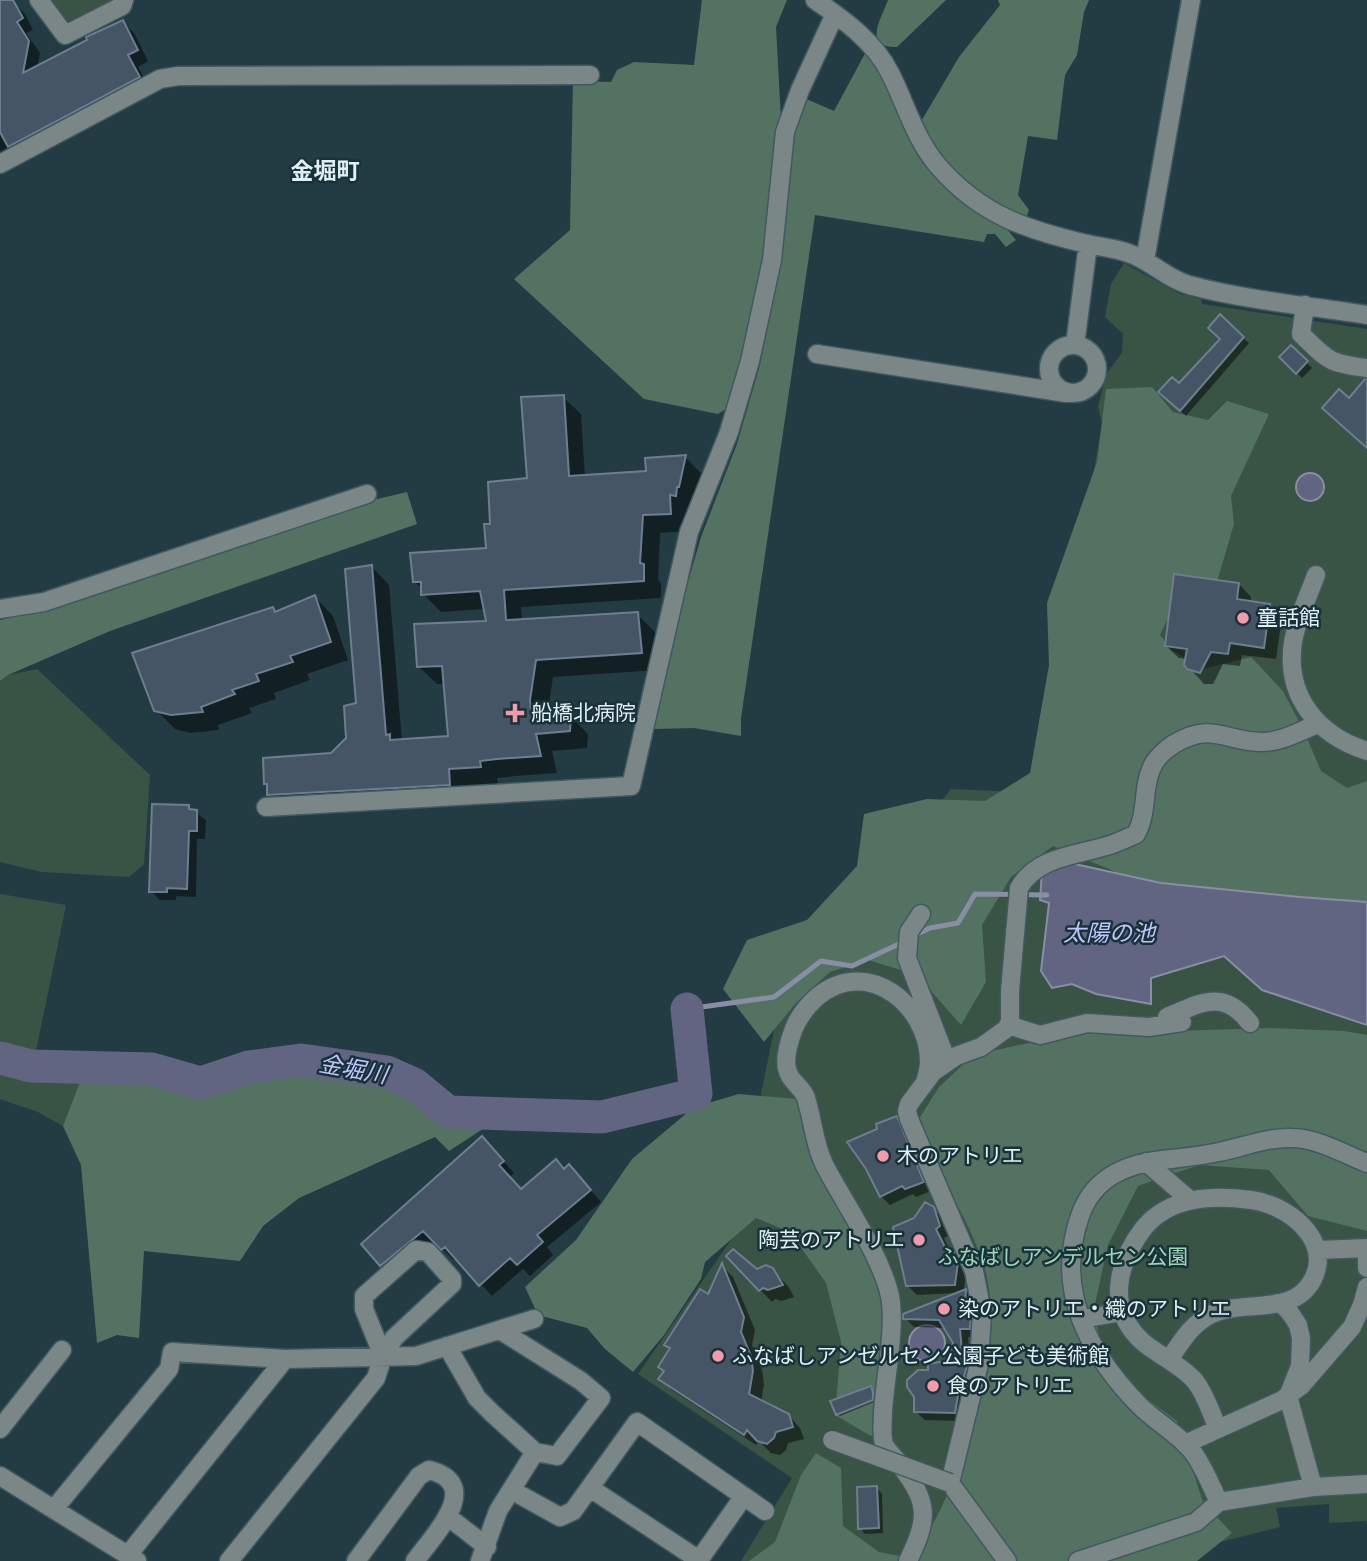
<svg xmlns="http://www.w3.org/2000/svg" width="1367" height="1561" viewBox="0 0 1367 1561" font-family="'Roboto Condensed','Noto Sans JP',sans-serif">
  <style>
    .green { fill: #395345 }
    .forest { fill: #547262 }
    .water { fill: #626581; stroke: #888ea4; stroke-width: 2 }
    .shadow { fill: #0007 }
    .lines { fill: none; stroke-linecap: round; stroke-linejoin: round }
    .stream { stroke: #888ea4; stroke-width: 5 }
    .river { stroke: #626581; stroke-width: 33 }
    .building { fill: #455565; stroke: #6d7e8f; stroke-width: 2 }
    .minor-casing { stroke: #415960; stroke-width: 21 }
    .minor { stroke: #7a8786; stroke-width: 18 }
    .minor-bridge-casing { stroke: #415960; stroke-width: 21; stroke-linecap: butt }
    .minor-bridge { stroke: #7a8786; stroke-width: 18 }
    .poi-dot { fill: #f39aab; stroke: #193239; stroke-width: 2.5 }
    .labels { text-anchor: middle; stroke-width: 5; stroke-linejoin: round; paint-order: stroke }
    .poi-label { font-size: 21px; fill: #e0eff4; stroke: #193239; text-anchor: start }
    .park-label { font-size: 21px; fill: #9cd6b8; stroke: #193239 }
    .neighbourhood-label { font-size: 23px; font-weight: bold; fill: #e0eff4; stroke: #193239 }
    .water-label { font-size: 23px; font-style: italic; fill: #bfc5fa; stroke: #193239 }
  </style>
  <rect width="100%" height="100%" fill="#233c44"/>
  <!-- green -->
  <path class="green" d="M47,0H116L69,26Z
    M1124,263L1180,294L1201,299L1202,304L1367,329V1526L1366,1521L1329,1523V1504L1276,1508L1280,1527L1161,1557L1159,1561H741L792,1478L638,1374L767,1188L755,1123L780,1001L951,789L1038,793L1102,424L1098,407L1106,374L1122,353L1123,334L1105,317L1111,284Z
    M37,669L150,775L144,864L129,877L42,872L0,862V681L8,675Z
    M0,894L66,905L34,1061L0,1052Z
    M0,1062L32,1070L83,1074L63,1126L38,1112L0,1099Z"/>
  <!-- forest -->
  <path class="forest" d="M702,0H787L776,27L781,120L764,257L729,407L718,414L644,399L514,279L570,230L573,81L611,82L617,70L634,62L694,65Z
    M888,0H946L897,47C862,48 881,19 888,0Z
    M998,0H1089L1084,12L1077,55L1065,75L1057,140L1028,136L1018,195L1029,210L1026,218L981,197L943,164L919,125L959,57L1000,5Z
    M868,48L885,76L975,207L1006,228L1016,240L1006,247L995,234H987L984,242L815,215L741,718V736L694,728L654,729L685,592L701,537L737,444L760,365L780,264L790,134L804,98L834,111Z
    M1152,387L1173,412L1208,420L1227,401L1269,414L1231,496L1234,524L1216,585L1184,586L1160,635L1172,650L1203,669L1251,657L1283,691L1304,731L1321,771L1347,788L1367,781V906L1235,904L1121,874L1053,846L1011,877L982,925L986,982L961,1025L917,975L868,960L830,972L796,1003L764,1042L723,989L747,940L807,920L857,866L864,814L927,799L985,801L1030,773L1049,665L1047,603L1097,462L1106,389Z
    M407,492L417,524L110,631L8,675L0,681V620L46,608L369,501Z
    M1271,1028L1344,1031L1367,1035V1231L1308,1216L1269,1170L1199,1165L1138,1186L1108,1245L1093,1313L1105,1355L1146,1398L1177,1421L1203,1502L1232,1533L1197,1561H749L775,1542L801,1475L816,1453L841,1468L843,1526L879,1552L910,1558C921,1542 933,1526 941,1508C974,1440 1006,1341 984,1266C968,1215 935,1172 917,1122L939,1087L973,1055L1070,1034Z
    M301,1068L386,1078L451,1120L486,1119V1127L449,1151L435,1137L299,1198L263,1226L240,1261L144,1251L139,1338L117,1335L97,1343L81,1165L63,1126L83,1074L132,1073L207,1090L252,1071Z
    M739,1094L797,1099L820,1134L880,1257L888,1422L871,1436L835,1415L841,1342L826,1283L790,1232L756,1218L705,1262L701,1279L664,1335L633,1372L605,1349L587,1328L538,1315L525,1287L576,1240L632,1159L694,1107Z"/>
  <!-- water -->
  <path class="water" d="M1296 487a14 14 0 1 1 28 0a14 14 0 1 1-28 0Z
    M1043,857L1161,883L1300,897L1367,902V1025L1262,990L1224,956L1151,978V1004L1096,994L1072,984L1052,988L1041,971L1049,903L1040,900Z
    M909 1343a18 18 0 1 1 36 0a18 18 0 1 1-36 0Z"/>
  <!-- shadow -->
  <path class="shadow" d="M0,0L14,3L25,14L33,30L26,33L40,53L37,68L123,22L134,33L148,61L138,67L149,88L0,172Z
    M1220,317L1249,343L1186,416L1161,392L1179,386L1222,339Z
    M1291,347L1312,368L1302,378L1281,357Z
    M563,397L581,414L585,477L647,473L685,457L703,475L693,513L687,512L688,531L660,533L658,580L661,583V598L521,607L522,621L637,614L655,632L659,670L553,677L547,718L570,716L588,734L587,748L552,751L557,773L515,776L497,778L498,784L465,786L467,802L286,812L269,794L268,786L266,783L332,755L348,739L358,705L372,567L389,585L402,741L450,738L446,684H437L419,667L488,623L485,609L441,612L423,594V590L414,581L488,550L491,526L529,480Z
    M1239,584L1251,597L1250,603L1269,605L1282,617L1276,659L1242,655L1240,666L1223,664L1213,684H1204L1186,664L1187,659L1179,658L1166,646Z
    M315,597L333,616L348,660L307,674L310,680L274,693L276,699L249,708L252,713L218,725L219,730L190,733L175,729L156,710L273,609L276,613Z
    M188,807L206,820L205,839H197L196,897L176,896V900H160L151,891Z
    M896,1118L905,1127L931,1191L916,1197L913,1194L890,1205L881,1196L879,1130Z
    M493,1150L514,1173L510,1177L522,1191L564,1170L580,1178L601,1202L547,1247L553,1255L530,1276L523,1269L492,1296L457,1258L454,1260L436,1242L393,1277L363,1244Z
    M933,1209L943,1218L948,1236L944,1238L951,1254L962,1263L966,1272L964,1289L974,1299L978,1337H968L971,1368L964,1421L925,1420L916,1412L929,1372L946,1363L955,1342L946,1328L914,1327L905,1318L957,1293L917,1295L907,1285Z
    M728,1256L757,1271L775,1273L788,1286L794,1297L781,1301L775,1299L772,1302Z
    M722,1266L733,1277L755,1330L752,1345L762,1370L764,1384L761,1402L788,1415L800,1428L804,1439L788,1443L786,1450L780,1455L771,1453L759,1441L756,1445L672,1390L661,1379L666,1372L671,1349L666,1344L709,1297Z
    M870,1388L875,1396L874,1402L840,1416L837,1414Z
    M877,1488L882,1494L883,1533L865,1534L860,1528Z"/>
  <g class="lines">
    <!-- stream -->
    <path class="stream" d="M915,935L930,928L958,923L975,894L1047,895
      M687,1009L774,997L821,961L852,966L903,942"/>
    <!-- river -->
    <path class="river" d="M0,1058L31,1066L152,1069L201,1083L249,1067L301,1060L387,1072L414,1084L448,1112L602,1117L696,1094L687,1009"/>
  </g>
  <!-- building -->
  <path class="building" d="M0,0H13L23,18L17,22L29,41L23,73L87,40L86,37L123,20L138,50L128,55L140,77L8,147L0,132Z
    M1220,314L1244,337L1180,411L1158,392L1172,377L1179,383L1220,339L1208,328Z
    M1291,345L1308,361L1296,374L1279,357Z
    M1365,379H1367V448L1322,408L1339,389L1349,398Z
    M564,395L569,476L646,471L645,458L686,455L679,487H677L676,496L670,495L671,514L643,515L640,563L644,564V581L504,590L506,620L638,612L642,653L536,660L530,700L532,718L571,714L570,731L536,734L541,756L497,759L480,761L481,767L449,769L450,785L267,795V784H264L263,758L331,753L346,738L344,706L356,703L345,569L372,565L386,735L390,734V740L448,736L442,666L417,667L414,624L486,621L480,591L421,595V582H413L410,553L486,548L484,524H490L488,482L527,478L521,397Z
    M1174,574L1239,583L1237,599L1270,604L1264,648L1230,643L1228,654L1211,652L1200,673L1187,669L1184,665L1187,649L1165,646Z
    M315,595L331,642L290,656L293,662L256,674L259,681L232,690L235,694L201,707L203,712L171,715L154,711L132,653L273,607L275,612Z
    M152,804L189,805V809L197,810V831H189L187,889L167,888V892H149Z
    M897,1116L924,1182L905,1189L902,1186L880,1197L866,1169L847,1142L877,1129L876,1124Z
    M482,1136L504,1161L499,1165L521,1189L556,1159L564,1169L569,1164L591,1190L537,1235L543,1242L517,1265L510,1258L479,1286L445,1247L441,1250L423,1231L380,1266L361,1244Z
    M925,1202L934,1207L940,1226L936,1229L947,1251L954,1252L958,1262L955,1285L906,1286L893,1227L914,1218Z
    M733,1249L757,1269L766,1265L773,1268L783,1285L768,1290L763,1288L759,1291L726,1256Z
    M722,1263L744,1317L741,1332L751,1356L753,1371L749,1394L789,1414L793,1427L776,1432L774,1438L767,1444L757,1441L747,1430L744,1435L658,1379L664,1371L658,1367L670,1348L664,1345L700,1289L708,1294Z
    M966,1289L965,1307H969L971,1313L970,1329H960L963,1362H968L962,1384H960L955,1413L914,1412V1397L907,1387V1380L918,1370H928V1364L945,1361L953,1343L939,1320L903,1319V1314Z
    M871,1386L873,1392V1400L836,1415L830,1401Z
    M877,1486L879,1528L858,1529L857,1487Z"/>
  <g class="lines">
    <defs>
      <path id="minor" d="M39,0L65,35L122,6L124,0
        M815,0C843,19 875,42 890,73C906,104 915,140 939,167C981,215 1027,230 1087,244C1100,247 1115,248 1128,253C1150,260 1167,279 1189,285C1244,300 1310,306 1367,315
        M0,164L160,79L178,76L590,75
        M1145,260L1191,0
        M1305,305L1301,334C1329,361 1328,363 1367,368
        M1049 369a24 24 0 1 1 48 0a24 24 0 1 1-48 0Z
        M1075,345L1088,244
        M817,354L1066,393
        M1316,575C1308,597 1297,619 1293,642C1285,696 1317,735 1367,751
        M0,609L44,602L367,494
        M266,807L631,786L689,532L729,432L750,361L772,260L785,132L800,90L835,14
        M921,914L909,932L907,958L947,1061
        M1167,1017C1201,1003 1223,988 1250,1023
        M1008,1025L1040,1035L1087,1023L1149,1027L1182,1022
        M1146,1162L1190,1200
        M1367,1248V1268
        M416,1250L428,1252L452,1279V1284L394,1338L383,1356L364,1309V1296Z
        M1318,1250L1367,1248
        M1277,1303L1284,1306L1291,1314L1298,1325L1301,1338L1300,1366L1288,1396L1313,1487
        M1082,1319L1122,1312
        M447,1346L477,1398L492,1413L535,1452L557,1456L601,1398L581,1381L500,1330
        M1169,1360C1181,1342 1192,1323 1212,1314C1244,1299 1294,1317 1313,1279C1333,1239 1286,1204 1251,1200C1213,1195 1169,1196 1143,1229C1116,1265 1106,1310 1144,1343C1160,1356 1181,1365 1195,1381C1206,1395 1211,1413 1218,1429
        M0,1429L62,1350
        M1185,1444L1282,1400L1301,1386L1352,1327L1362,1305L1367,1287
        M0,1476L137,1561
        M590,1488L699,1560L744,1496
        M511,1490L560,1517L573,1511L637,1422L765,1511
        M1219,1502C1211,1486 1203,1465 1192,1451C1177,1433 1156,1422 1140,1406C1088,1353 1054,1290 1080,1216C1093,1178 1125,1164 1162,1160C1181,1158 1200,1156 1219,1152C1243,1147 1268,1137 1292,1138C1317,1138 1344,1154 1367,1163
        M54,1509L169,1369L172,1352L285,1359L416,1356L534,1319
        M447,1516L487,1547
        M128,1555L285,1359
        M229,1561L376,1378L383,1356
        M356,1561L419,1476L429,1470C485,1484 433,1536 415,1561
        M480,1561L498,1511L535,1452
        M908,1561C929,1517 929,1503 900,1465C896,1458 887,1451 884,1444C881,1434 883,1422 883,1412C885,1378 896,1328 890,1296C881,1255 844,1203 824,1164C814,1143 813,1120 806,1098C803,1088 791,1082 788,1072C783,1060 789,1042 793,1031C798,1017 806,1007 817,997C867,955 929,1005 929,1062C929,1069 926,1077 925,1083
        M1007,1561L950,1483L979,1364L982,1312L974,1271L909,1119L907,1111L909,1104L933,1072L956,1056L981,1047L1006,1029L1010,1022V991L1019,888C1037,856 1079,855 1110,845C1119,842 1127,838 1136,834C1148,814 1142,787 1152,767C1156,758 1166,749 1174,744C1213,721 1225,742 1262,742C1282,742 1300,731 1318,724
        M1078,1561L1196,1522L1219,1502L1313,1487L1367,1484"/>
    </defs>
    <!-- minor casing -->
    <use href="#minor" class="minor-casing"/>
    <!-- minor -->
    <use href="#minor" class="minor"/>
    <defs>
      <path id="minor-bridge" d="M832,1440L950,1483"/>
    </defs>
    <!-- minor-bridge casing -->
    <use href="#minor-bridge" class="minor-bridge-casing"/>
    <!-- minor-bridge -->
    <use href="#minor-bridge" class="minor-bridge"/>
  </g>
  <!-- markers -->
  <g class="poi-dot">
    <circle cx="1243" cy="618" r="7"/>
    <path d="M511.5 702.5h7v7h7v7h-7v7h-7v-7h-7v-7h7z"/>
    <circle cx="883" cy="1156" r="7"/>
    <circle cx="919" cy="1240" r="7"/>
    <circle cx="944" cy="1309" r="7"/>
    <circle cx="718" cy="1356" r="7"/>
    <circle cx="933" cy="1386" r="7"/>
  </g>
  <g class="labels">
    <!-- poi labels -->
    <g class="poi-label">
      <text x="1257" y="625">童話館</text>
      <text x="531" y="720">船橋北病院</text>
      <text x="897" y="1163">木のアトリエ</text>
      <text x="905" y="1247" text-anchor="end">陶芸のアトリエ</text>
      <text x="958" y="1316">染のアトリエ・織のアトリエ</text>
      <text x="732" y="1363">ふなばしアンゼルセン公園子ども美術館</text>
      <text x="947" y="1393">食のアトリエ</text>
    </g>
    <!-- park labels -->
    <g class="park-label">
      <text x="1063" y="1264">ふなばしアンデルセン公園</text>
    </g>
    <!-- neighbourhood labels -->
    <g class="neighbourhood-label">
      <text x="325" y="179">金堀町</text>
    </g>
    <!-- water labels -->
    <g class="water-label">
      <text x="1109" y="941">太陽の池</text>
      <text transform="translate(353 1069) rotate(10)" y="8">金堀川</text>
    </g>
  </g>
</svg>
